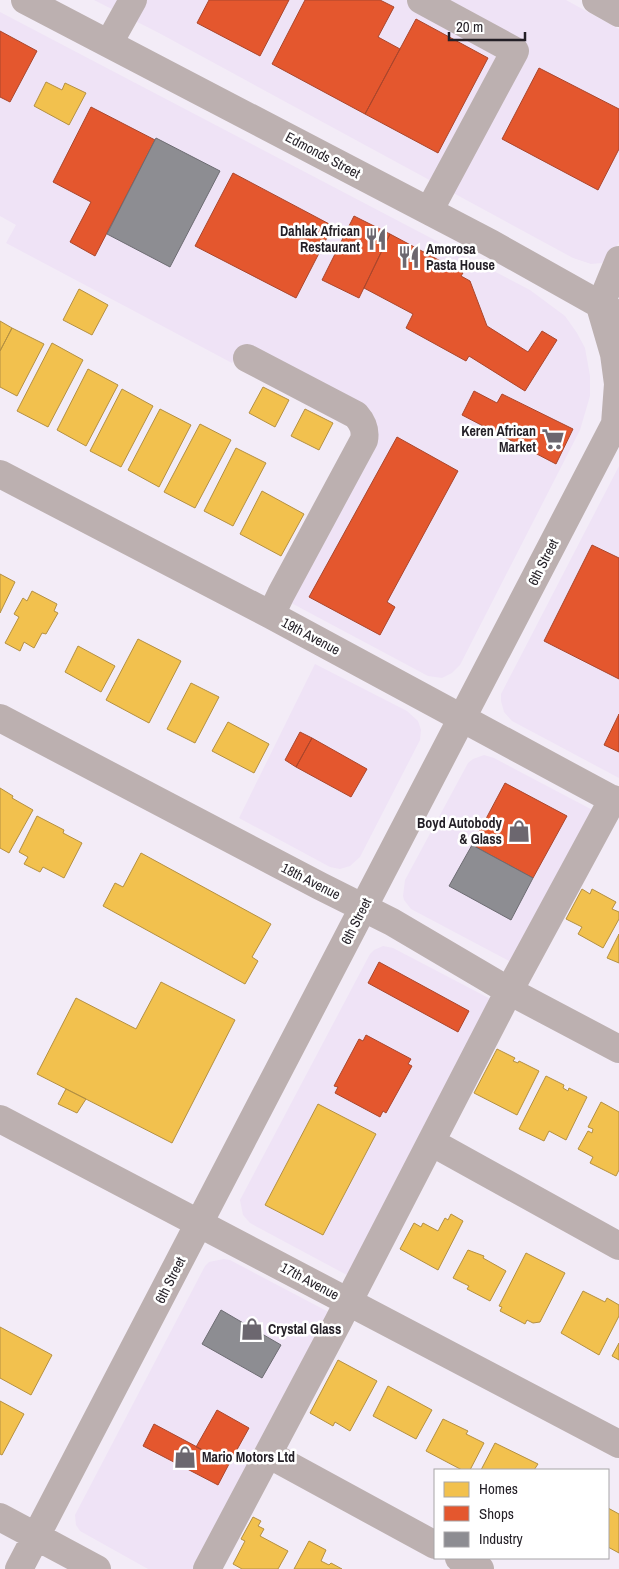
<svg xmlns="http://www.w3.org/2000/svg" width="619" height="1569" viewBox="0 0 619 1569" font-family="'Archivo Narrow',sans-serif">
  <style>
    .built { fill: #efe3f6 }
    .homes { fill: #f2c14e; stroke: #b49042 }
    .shops { fill: #e4572e; stroke: #aa462c }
    .industry { fill: #8d8d92; stroke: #6d6c72 }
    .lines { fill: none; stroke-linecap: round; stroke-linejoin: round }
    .minor { stroke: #bcb0b0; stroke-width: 28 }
    .labels { text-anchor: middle; stroke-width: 5; stroke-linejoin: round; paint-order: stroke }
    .street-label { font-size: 14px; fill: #231f26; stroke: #fff }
    .poi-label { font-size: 14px; font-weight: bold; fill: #231f26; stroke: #fff; text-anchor: end }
  </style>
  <rect width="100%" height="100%" fill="#f3ecf7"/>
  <!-- built -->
  <path class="built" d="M94,0H566L619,29V242L611,256L602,263L591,264L573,258L159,33Z
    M0,12L530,290L565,316L577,333L585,348L590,376V396L580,430L460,665L452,673L442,678L428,676L280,597L365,434L236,353L232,363L6,243L16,225L0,216Z
    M619,466V778L512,721L504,712L501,701V694Z
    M315,664L407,711L418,721L421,730L420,740L360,857L350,866L340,869L330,867L239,818Z
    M484,755L494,758L604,816L522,968L411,909L404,900L403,896L405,880L468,763L473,759Z
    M383,946L393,948L502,1005L358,1281L250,1223L243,1215L240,1200L370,954L374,950Z
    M224,1259L230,1260L340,1318L207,1569H148L80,1531L76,1525L75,1515L205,1266L209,1262Z"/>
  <!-- homes -->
  <path class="homes" d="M46,82L62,90L65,83L86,93L69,125L34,106Z
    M79,289L108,305L92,335L63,320Z
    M0,321L12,328L0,351Z
    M12,328L44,344L17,396L0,387V351Z
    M52,343L83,360L48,427L17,411Z
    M88,369L118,385L86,446L57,430Z
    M263,387L289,400L275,427L249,413Z
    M122,389L153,406L121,467L90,451Z
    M160,409L191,425L159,487L128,470Z
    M305,409L333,423L319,450L291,436Z
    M200,424L231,440L195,508L164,492Z
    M236,448L266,463L233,526L204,511Z
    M262,491L304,514L281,556L240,534Z
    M0,574L15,582L0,613Z
    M32,591L57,604L54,611L58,613L46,634L42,633L34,648L24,642L20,651L5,643L19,617L14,614L23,598L27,601Z
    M138,639L181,661L149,723L106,700Z
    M78,646L115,666L101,692L65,672Z
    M191,683L219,697L195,743L167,729Z
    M228,722L269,744L254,773L212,751Z
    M0,788L13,796L12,798L33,810L9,853L0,848Z
    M37,816L64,830L63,833L82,843L64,878L43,867L40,872L24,864L28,857L19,852Z
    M141,853L271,924L252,957L258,961L245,984L103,906L115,883L123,887Z
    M582,889L590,894L592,889L616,902L612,909L619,912V919L603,948L578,934L582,927L566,919Z
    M619,934V963L607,958Z
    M161,982L235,1020L172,1143L37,1074L76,998L136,1029Z
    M497,1049L515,1058L513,1061L518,1063L519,1061L539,1071L517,1115L474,1093Z
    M546,1076L564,1085L563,1088L568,1091L569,1088L587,1097L566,1140L549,1131L544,1141L519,1129Z
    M66,1089L86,1099L77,1113L58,1104Z
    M601,1102L619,1112V1170L616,1176L590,1163L593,1157L578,1149L588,1131L592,1133L593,1129L588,1127Z
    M318,1104L376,1134L323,1235L265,1205Z
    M451,1214L463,1221L438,1270L400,1249L414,1223L421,1227L423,1223L438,1231L445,1218L448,1220Z
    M468,1250L484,1256L483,1258L506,1271L490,1301L467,1289L469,1286L453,1278Z
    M526,1253L565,1273L540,1322L533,1323L527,1320L525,1324L500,1311L502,1307L499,1306Z
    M583,1291L605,1302L607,1298L619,1305V1316L599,1355L561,1333Z
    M0,1327L52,1355L31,1395L0,1378Z
    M619,1343V1360L612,1356Z
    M338,1360L377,1381L350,1431L335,1422L333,1426L310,1413Z
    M388,1386L432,1410L416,1439L373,1416Z
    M0,1401L24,1414L2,1455L0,1454Z
    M443,1419L468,1431L466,1434L484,1443L470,1470H462L426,1451Z
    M495,1443L538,1464L534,1470H481Z
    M608,1508L619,1514V1553L608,1547Z
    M253,1517L261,1521L258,1526L264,1529L260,1536L288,1551L278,1569H242L233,1564L245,1541L241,1539Z
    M309,1541L326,1550L321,1561L329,1565L331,1563L342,1569H294Z"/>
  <!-- shops -->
  <path class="shops" d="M209,0H289L260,56L197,23Z
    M305,0H380L394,7L378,37L400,49L365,114L272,64Z
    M416,19L488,58L438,153L365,114Z
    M0,31L37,51L10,102L0,97Z
    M539,68L619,109V149L598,190L502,139Z
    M91,107L155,140L95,256L70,242L91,202L53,182Z
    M233,173L333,226L296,298L195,246Z
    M354,216L390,234L359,298L322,280Z
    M390,234L463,273L461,276L470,281L487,326L528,352L542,331L557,340L525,391L469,356L466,361L406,328L413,314L364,288Z
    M474,391L497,403L502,394L573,429L556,464L462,415Z
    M397,437L458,471L387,602L395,607L380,635L309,597Z
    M592,545L619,558V679L544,641Z
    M619,714V752L604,745Z
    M300,732L312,738L296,767L285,760Z
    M312,738L367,769L351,797L296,767Z
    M505,783L567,816L533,878L472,845Z
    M379,962L469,1011L458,1032L368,983Z
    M366,1035L411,1059L408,1064L412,1066L386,1113L383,1111L380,1117L335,1093L338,1087L334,1086L359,1039L363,1041Z
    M217,1410L249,1428L229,1464L196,1447Z
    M154,1424L229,1464L218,1485L143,1446Z"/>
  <!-- industry -->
  <path class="industry" d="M156,138L220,171L170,267L107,234Z
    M472,845L533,878L511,920L449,886Z
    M221,1310L281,1345L262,1378L202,1344Z"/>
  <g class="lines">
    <!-- minor -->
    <path class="minor" d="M25,0L492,244L615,313
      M421,0L515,51L429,211
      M596,0L619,13
      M109,43L133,0
      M247,358L356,415C363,423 366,430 364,440L281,594L271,615
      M0,474L271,615L619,803
      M0,718L320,886L392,922L509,991L619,1049
      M0,1119C207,1226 413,1335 619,1444
      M431,1142L619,1246
      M268,1454L435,1545
      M0,1517L97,1569
      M459,1558L480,1569
      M19,1569L615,424L618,384L614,354L600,306L619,260
      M207,1569L338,1322L509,991L613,799"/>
  </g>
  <!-- icons -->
  <defs>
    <symbol id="restaurant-bare" viewBox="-9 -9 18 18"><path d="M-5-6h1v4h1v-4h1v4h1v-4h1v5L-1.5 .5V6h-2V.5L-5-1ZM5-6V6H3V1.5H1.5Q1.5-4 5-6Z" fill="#6c676f" stroke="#fff" stroke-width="2.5" paint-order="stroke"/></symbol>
    <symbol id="supermarket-bare" viewBox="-9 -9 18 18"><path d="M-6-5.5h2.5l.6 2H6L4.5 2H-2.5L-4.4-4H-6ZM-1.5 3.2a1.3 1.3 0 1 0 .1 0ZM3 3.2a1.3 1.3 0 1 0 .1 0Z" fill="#6c676f" stroke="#fff" stroke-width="2.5" paint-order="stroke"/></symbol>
    <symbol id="shop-bare" viewBox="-9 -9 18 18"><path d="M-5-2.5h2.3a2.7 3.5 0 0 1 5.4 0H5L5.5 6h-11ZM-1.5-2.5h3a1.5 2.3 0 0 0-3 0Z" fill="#6c676f" stroke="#fff" stroke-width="2.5" paint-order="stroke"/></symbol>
  </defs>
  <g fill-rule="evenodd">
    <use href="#restaurant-bare" x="360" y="223" width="32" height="32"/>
    <use href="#restaurant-bare" x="393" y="241" width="32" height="32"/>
    <use href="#supermarket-bare" x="537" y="423" width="32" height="32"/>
    <use href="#shop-bare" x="503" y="815" width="32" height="32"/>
    <use href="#shop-bare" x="236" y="1313" width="32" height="32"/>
    <use href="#shop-bare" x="169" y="1441" width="32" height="32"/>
  </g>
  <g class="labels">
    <!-- street labels -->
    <g class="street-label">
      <text transform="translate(323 155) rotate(28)" y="5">Edmonds Street</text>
      <text transform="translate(543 562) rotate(-63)" y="5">6th Street</text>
      <text transform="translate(311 636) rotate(28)" y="5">19th Avenue</text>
      <text transform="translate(311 881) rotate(27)" y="5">18th Avenue</text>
      <text transform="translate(356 921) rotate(-63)" y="5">6th Street</text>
      <text transform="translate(170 1280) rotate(-63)" y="5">6th Street</text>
      <text transform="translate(310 1281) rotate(28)" y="5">17th Avenue</text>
    </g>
    <!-- poi labels -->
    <g class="poi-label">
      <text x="360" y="236">Dahlak African<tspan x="360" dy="16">Restaurant</tspan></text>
      <text x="426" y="254" text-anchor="start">Amorosa<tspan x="426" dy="16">Pasta House</tspan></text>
      <text x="536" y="436">Keren African<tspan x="536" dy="16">Market</tspan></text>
      <text x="502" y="828">Boyd Autobody<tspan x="502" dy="16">&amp; Glass</tspan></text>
      <text x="268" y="1334" text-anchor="start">Crystal Glass</text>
      <text x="202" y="1462" text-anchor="start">Mario Motors Ltd</text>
    </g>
  </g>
  <!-- legend -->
  <rect x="434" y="1469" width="175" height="90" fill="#ffffff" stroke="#a7a5a8"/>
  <rect x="444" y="1482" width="25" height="15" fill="#f2c14e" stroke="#a7a5a8"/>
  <text x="479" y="1494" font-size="15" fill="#231f26">Homes</text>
  <rect x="444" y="1506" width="25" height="15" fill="#e4572e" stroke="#a7a5a8"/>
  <text x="479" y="1519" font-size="15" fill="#231f26">Shops</text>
  <rect x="444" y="1532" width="25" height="15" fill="#8d8d92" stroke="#a7a5a8"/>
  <text x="479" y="1544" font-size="15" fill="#231f26">Industry</text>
  <!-- scale -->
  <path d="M449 32v8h76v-8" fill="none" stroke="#231f26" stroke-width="2.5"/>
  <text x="456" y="32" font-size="15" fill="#231f26" stroke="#ffffff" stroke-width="4" paint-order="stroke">20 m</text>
</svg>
